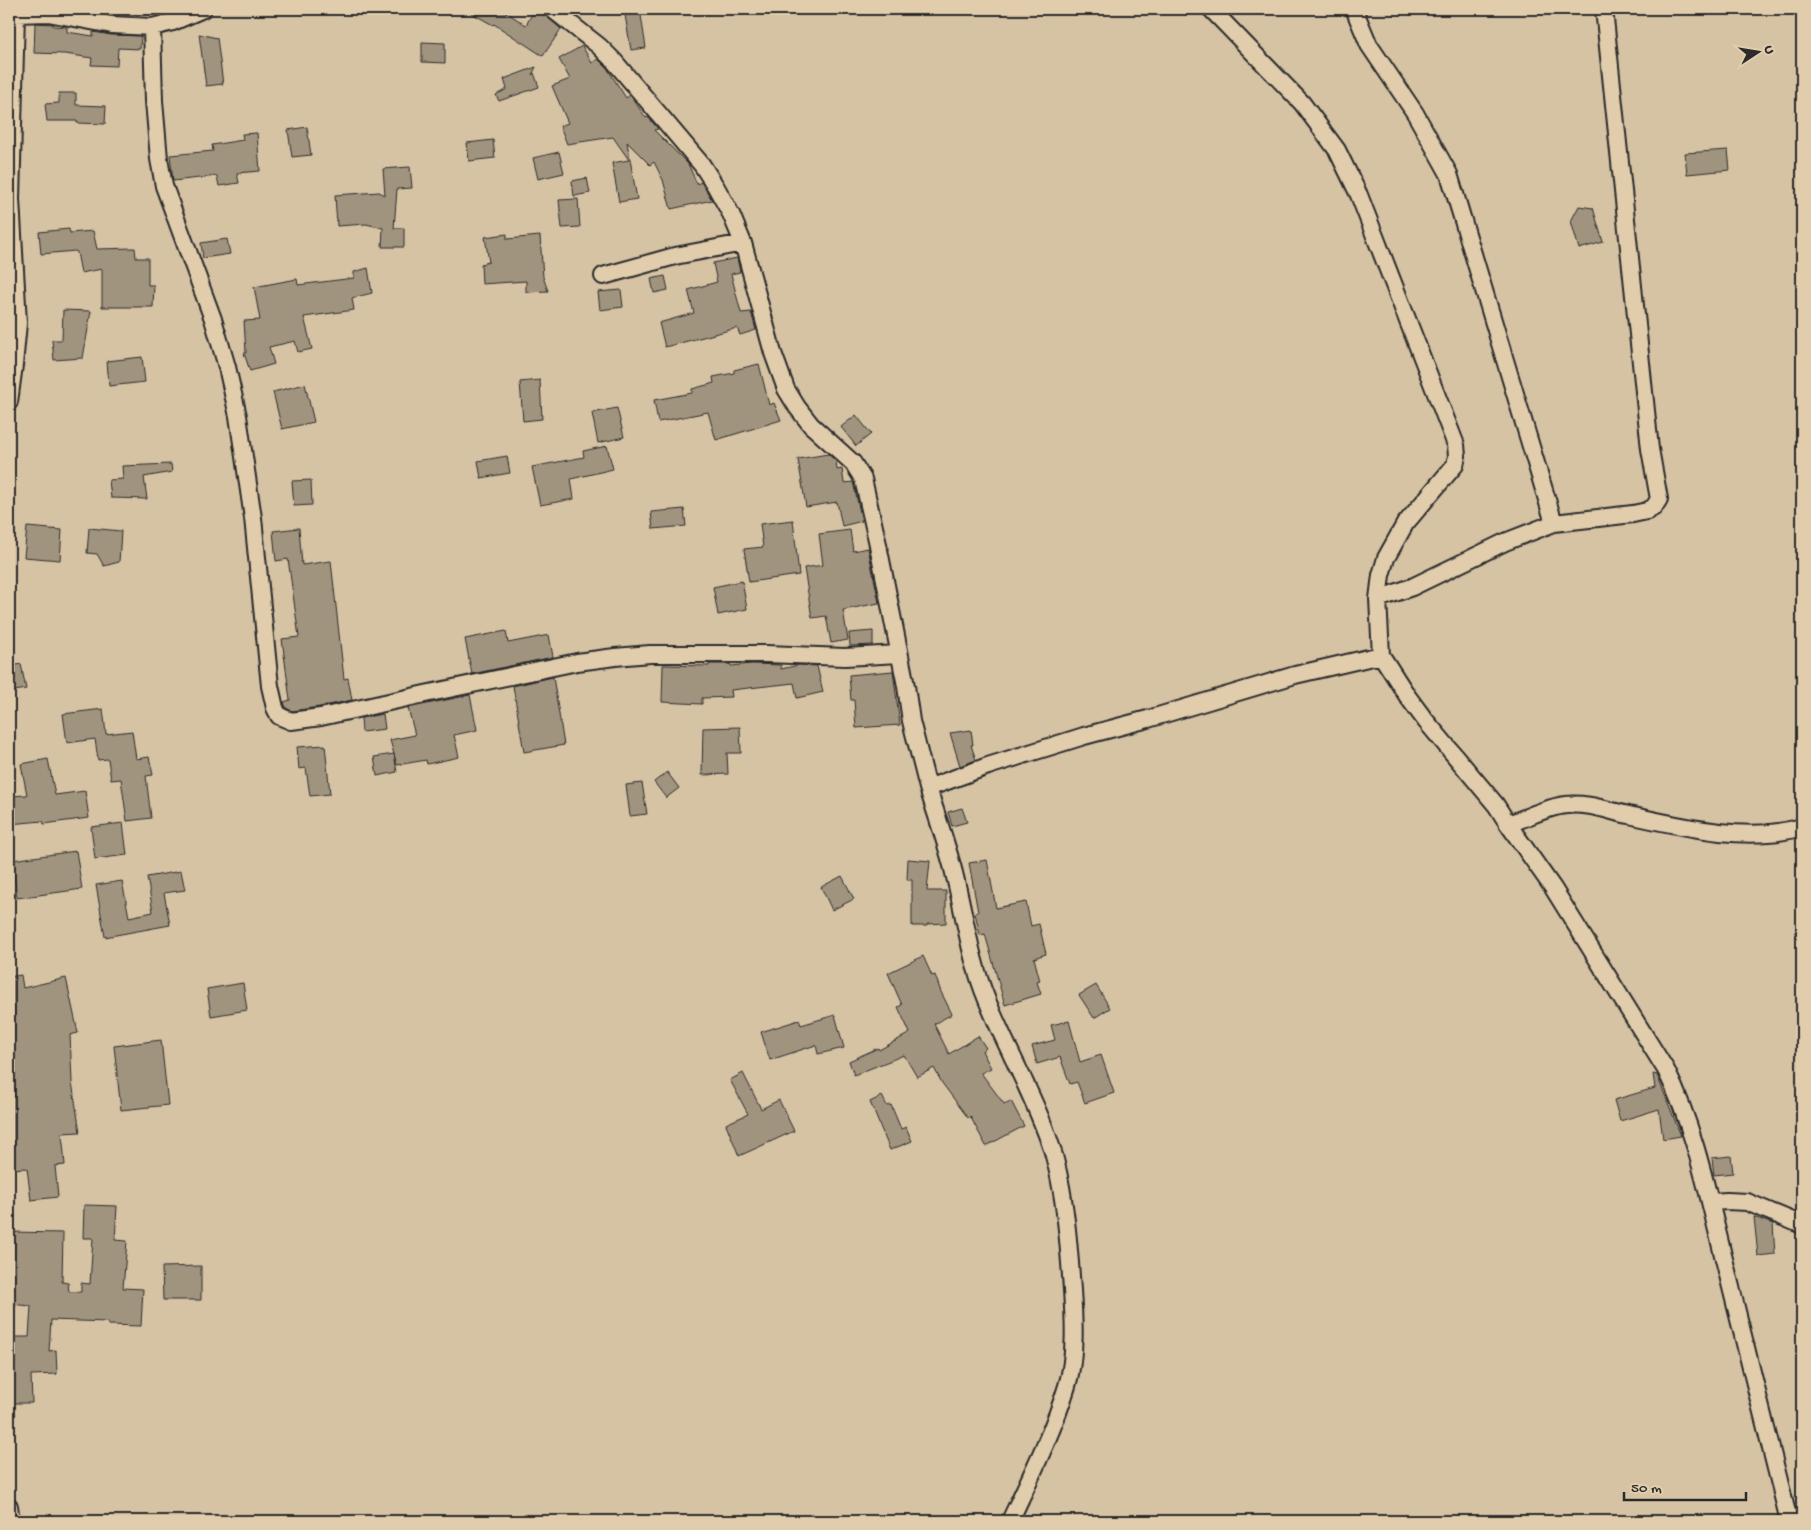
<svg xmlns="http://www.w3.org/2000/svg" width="1811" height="1530" viewBox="0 0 1811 1530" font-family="'Gochi Hand',sans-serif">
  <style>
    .building { fill: #a1947f; stroke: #2b2b2b }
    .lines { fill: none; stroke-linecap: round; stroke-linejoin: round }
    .street-casing { stroke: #2b2b2b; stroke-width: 20 }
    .street { stroke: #e1cdac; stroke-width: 16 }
  </style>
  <rect width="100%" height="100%" fill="#d6c3a4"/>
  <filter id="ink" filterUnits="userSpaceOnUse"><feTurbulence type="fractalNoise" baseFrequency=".02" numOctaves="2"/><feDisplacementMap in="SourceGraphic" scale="10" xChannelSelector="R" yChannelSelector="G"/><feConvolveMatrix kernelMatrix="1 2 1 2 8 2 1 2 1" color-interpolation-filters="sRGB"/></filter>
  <g filter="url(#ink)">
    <!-- building -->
    <path class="building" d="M464,9H501L526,25L535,9H538L561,29L543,56L494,24L493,25Z
      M624,9H640L646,48L631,50Z
      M35,23L53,24V26L67,27V32L93,36V32L111,35L141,36L140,49L118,48L117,66L91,65L92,58L65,54L34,53Z
      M199,34L217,38L223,84L206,86Z
      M422,42L445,43V63L422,62Z
      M582,46L592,63L598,59L607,68L626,98L630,95L646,118L648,117L658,129L654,130L688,164L697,184L701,182L712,200L671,209L663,180L654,162L650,165L627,142L637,199L619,202L612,163L629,160L613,137L567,144L560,126L568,123L552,86L570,79L559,59Z
      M536,67L532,75L534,73L539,87L499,101L496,95L507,89L504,79Z
      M59,93H76V105L106,106L105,124L77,123V121H47L45,104L59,103Z
      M307,127L311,155L292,157L288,130Z
      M257,133L260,171L237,173L239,183L219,186L217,176L173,181L170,155L213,151L212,145L243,140L242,134Z
      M493,140L495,158L469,161L467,143Z
      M1728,150L1730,170L1687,174L1685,153Z
      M559,152L564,173L538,179L533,158Z
      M410,167L412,188L397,189L394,228H404V247H382L383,228L366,224L337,226L335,195L379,192L385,195L383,169Z
      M587,178L590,193L574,196L572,181Z
      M578,199L580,227L562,228L559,200Z
      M1579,206L1593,208L1603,242L1579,249L1571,221Z
      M69,229L70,233L93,231L97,249L135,248L136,258H148V285H154L153,307H102V269L81,273L77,252L75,251L41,254L39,232Z
      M507,234V239L540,236L543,277L548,291L526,292V281L482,284L481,264L489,262L485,237Z
      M227,239L230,254L203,258L201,243Z
      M737,258L740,272L731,274L741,313L751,312L756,330L740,335L737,328L665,347L659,323L694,313L688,290L717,282L713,263Z
      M368,268L372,293L352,298L354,310L304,317L312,349L298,352L295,341L269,347L274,364L250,371L244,353H246L244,321L260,320L254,287L297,279L298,285L354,278V272Z
      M665,276L668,290L654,293L651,279Z
      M621,290L623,307L600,310L598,292Z
      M63,310L91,311L83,358L54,360L52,340H62Z
      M142,357L145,382L109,386L107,361Z
      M759,364L769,405L774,403L781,420L716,440L708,412L658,422L654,400L692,393V389L714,383L713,377L734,373V370Z
      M540,380L542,419L523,421L520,382Z
      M305,384L314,422L282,429L273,392Z
      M617,408L624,437L598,443L592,413Z
      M856,415L871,434L856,446L841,427Z
      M607,446L613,469L571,479L574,499L540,505L532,467L584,457L583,451Z
      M828,454L836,461L837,470L842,469L844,483L853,482L862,521L842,526L837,502L806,507L798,459Z
      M507,456L510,473L481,478L478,461Z
      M171,464L172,472L144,477L147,499L111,498L109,480L123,479L122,466Z
      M311,480L312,505L294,506L292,481Z
      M684,509L686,526L653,529L651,512Z
      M793,520L799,575L749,582L744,549L763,547L760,524Z
      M27,527L62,530L60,560L24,557Z
      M89,528L121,531L119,562L104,566L97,554L87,553Z
      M299,528L302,565L331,561L344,679L348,678L352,700L319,707L292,711L286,708L284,702L290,700L282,639L299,637L288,559L276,561L273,531Z
      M850,530L853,551L868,548L879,603L843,610L848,640L831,643L826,616L812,618L804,568L823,565L819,534Z
      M742,581L747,609L718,615L713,587Z
      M506,631L508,643L549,635L553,657L472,674L465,639Z
      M873,631V645L850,646L849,633Z
      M21,664L26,689L9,692V667Z
      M709,664H730L731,666L752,664L781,665V669L799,665L817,666L823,692L797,698L794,683L731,690L732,697L702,698V704L662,702L663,665L709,666Z
      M893,671L900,725L856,728L854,700H851L849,675Z
      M553,677L564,745L524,752L513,686Z
      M470,695L477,730L454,735L459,757L427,764L426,760L397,765L390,740L415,735L408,708Z
      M103,709L106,734L132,731L136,759L149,757L153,775L146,776L151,818L127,821L121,779L111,780L108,759L98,760L95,739L67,743L63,714Z
      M383,714L385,729L362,732L361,718Z
      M740,727L741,753H727L728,774L702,775L703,728Z
      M971,730L973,745H971L976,760L960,766L950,733Z
      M325,745L330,794L310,796L306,768L299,769L297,747Z
      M394,754L397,772L377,776L374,757Z
      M48,759L55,795L85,791L89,818L44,824L43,821L9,824V796L27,795L21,764Z
      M667,772L679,788L666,798L654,782Z
      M642,783L647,814L630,816L626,785Z
      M962,808L967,822L952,826L948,812Z
      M123,823L127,855L95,859L91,827Z
      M76,851L82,889L17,898L12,860Z
      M908,859L930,861L927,891H946V923L927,924V926H912V880H907Z
      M987,860L996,908L1026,902L1031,926L1039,924L1046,954L1034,958L1040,981L1037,982L1041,994L1005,1005L985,934L980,935L975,913L978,912L969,863Z
      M181,871L185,890L164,893L170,925L105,937L96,885L122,881L129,917L153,912L147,877Z
      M842,876L854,899L832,910L821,887Z
      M923,956L932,976L935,975L941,992L952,1014L934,1024L949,1054L978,1036L986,1048L982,1051L991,1068L981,1073L1004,1104L1011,1101L1024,1126L986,1146L970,1116L968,1118L942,1083L934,1068L917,1077L904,1055L854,1075L849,1061L878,1048L879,1050L910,1033L898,1007L902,1005L888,973Z
      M21,975L23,988L66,978L78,1033L70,1035L72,1082L80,1132L62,1133L65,1165L55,1166L58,1197L31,1200L27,1168L9,1169V977Z
      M243,983L247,1010L211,1016L207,989Z
      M1096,985L1110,1008L1094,1018L1079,995Z
      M835,1015L844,1048L818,1054L816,1045L770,1060L761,1032L799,1020L801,1025Z
      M1069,1021L1080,1062L1101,1055L1114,1093L1085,1103L1077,1082L1070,1084L1060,1057L1037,1064L1032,1046L1055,1040L1051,1025Z
      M161,1040L168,1105L121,1110L114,1046Z
      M743,1073L761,1109L779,1100L794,1131L739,1156L726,1124L748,1114L730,1080Z
      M1653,1074L1657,1075L1681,1136L1663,1139L1659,1109L1620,1121L1614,1100L1655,1088Z
      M882,1096L887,1106L891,1105L901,1129L906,1127L912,1141L890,1150L870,1102Z
      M1731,1156L1733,1173L1714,1175L1712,1158Z
      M84,1205L117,1206L115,1240L127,1241L123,1288L143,1289L141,1326L108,1325V1322L51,1320L49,1351L56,1350L57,1374L31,1375L32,1403H9V1337H29L31,1306L9,1304V1232L63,1233L62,1282L68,1283L69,1292H81V1283L90,1284L93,1238H83Z
      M1754,1217L1773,1224L1775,1254L1758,1256Z
      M201,1266V1300H163L162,1267Z"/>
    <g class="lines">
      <defs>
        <path id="street" d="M552,9L599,46L614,61L702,165L716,187L731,214L743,243L773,353L786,389L797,407L811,425L853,463L863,479L877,540L906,686L911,721L928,788L988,766L1084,736L1148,719L1295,675L1381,655
          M1211,9L1302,103L1337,150L1359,195L1456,445L1457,456L1455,465L1405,524L1386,558L1381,575L1378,599L1381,655L1408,697L1425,720L1496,805L1508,824C1527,818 1546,807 1566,805C1586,802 1609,811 1629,815C1683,827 1749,843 1802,827
          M1354,9L1369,45L1415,113L1449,174L1554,523
          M9,14H16L11,199L18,323L14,365L9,402
          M16,14L48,13L112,25L152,27L173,22L203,9
          M152,27L154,101L159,159L164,186L213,319L227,367L238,416L253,518L270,686L275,708L279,716L291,721L321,717L425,694L577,662L615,657L650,654H766L845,657L899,654
          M603,276L675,256L743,243
          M1378,599L1412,587L1505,542L1554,523L1633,514L1647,511L1654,507L1659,499L1650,449L1604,9
          M928,788C937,817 947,845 954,873C965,916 970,959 987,1000C1007,1050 1035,1097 1052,1149C1065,1191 1069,1246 1072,1290C1074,1320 1076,1357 1067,1386C1053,1432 1030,1478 1010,1521
          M1508,824L1553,888L1666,1070C1695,1129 1708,1195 1724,1259C1746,1346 1767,1434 1789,1521
          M1710,1202L1727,1201L1747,1202L1802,1225
          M9,1506L11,1521"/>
      </defs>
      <!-- street casing -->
      <use href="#street" class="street-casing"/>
      <!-- street -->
      <use href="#street" class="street"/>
    </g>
  </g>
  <!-- margin -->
  <rect width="1811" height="1530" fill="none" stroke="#e1cdac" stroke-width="30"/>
  <rect x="15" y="15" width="1781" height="1500" fill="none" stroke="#2b2b2b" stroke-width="2" filter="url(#ink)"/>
  <!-- north arrow -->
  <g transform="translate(1758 52) rotate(78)" stroke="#e1cdac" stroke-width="4" paint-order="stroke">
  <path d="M0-4L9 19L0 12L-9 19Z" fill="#2b2b2b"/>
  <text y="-8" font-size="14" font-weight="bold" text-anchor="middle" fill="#2b2b2b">U</text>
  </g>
  <!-- scale -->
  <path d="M1624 1492v8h122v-8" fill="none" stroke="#2b2b2b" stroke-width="2.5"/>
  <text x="1631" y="1492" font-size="15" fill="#2b2b2b" stroke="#e1cdac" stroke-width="4" paint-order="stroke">50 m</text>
</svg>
